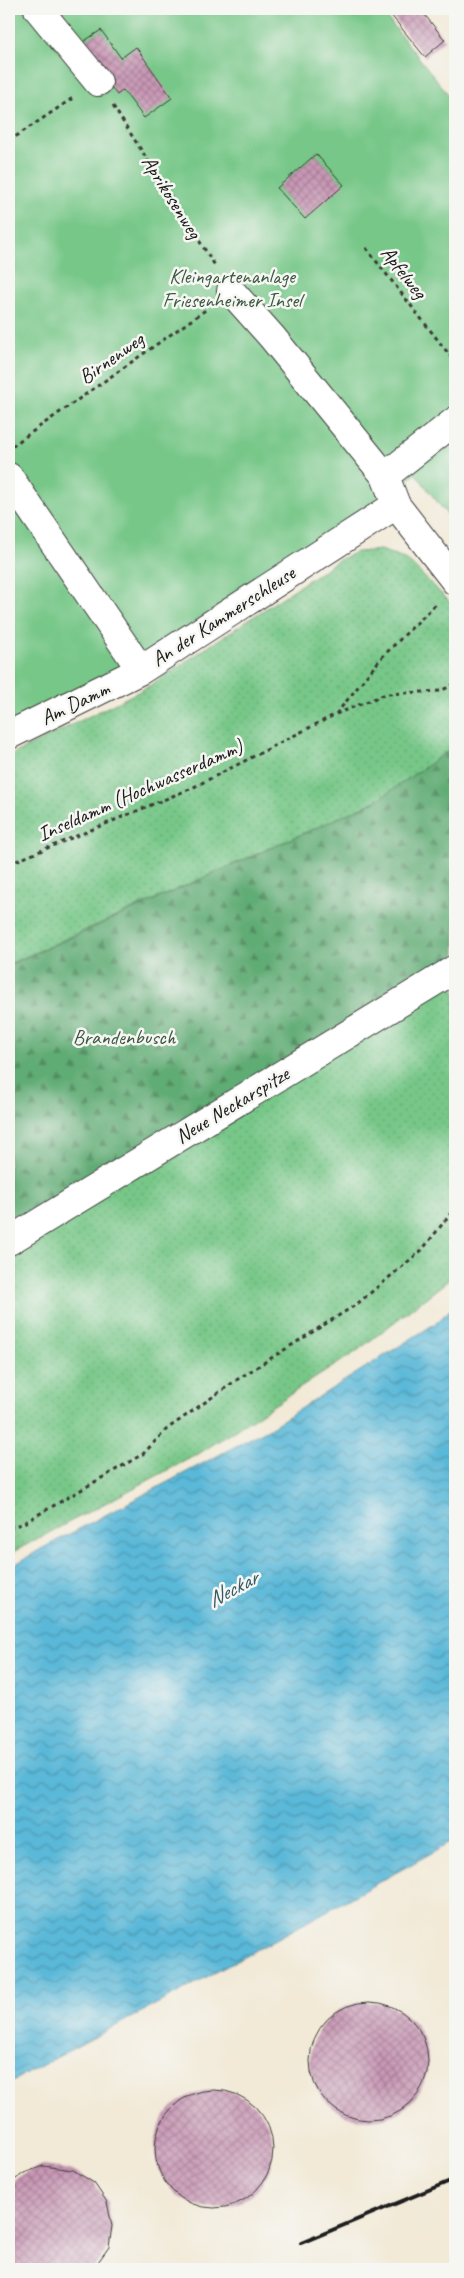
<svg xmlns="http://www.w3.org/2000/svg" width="464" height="2278" viewBox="0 0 464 2278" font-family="Caveat,sans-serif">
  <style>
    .grass { fill: url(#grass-dots); stroke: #4a7252 }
    .forest { fill: url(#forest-firs); stroke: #3e6448 }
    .garden { fill: #77c788; stroke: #4a7252 }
    .water { fill: url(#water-waves); stroke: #3b6a7a }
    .building { fill: url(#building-cross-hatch) }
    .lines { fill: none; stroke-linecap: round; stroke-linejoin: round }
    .minor-casing { stroke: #3c3b38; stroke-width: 30 }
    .path { stroke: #3c3b38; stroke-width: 3; stroke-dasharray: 4 4; stroke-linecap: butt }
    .minor { stroke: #fff; stroke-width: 28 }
    .rail { stroke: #1c1c1c; stroke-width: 4 }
    .labels { text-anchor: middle; stroke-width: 5; stroke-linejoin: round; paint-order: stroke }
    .street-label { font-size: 21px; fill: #1c1c1c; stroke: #f6f6f2 }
    .park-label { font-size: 21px; fill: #3c5842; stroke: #f6f6f2 }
    .water-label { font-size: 22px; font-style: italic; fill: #355a67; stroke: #f6f6f2 }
  </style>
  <defs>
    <pattern id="grass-dots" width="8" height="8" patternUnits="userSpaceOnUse" patternTransform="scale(1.25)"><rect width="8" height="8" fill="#77c788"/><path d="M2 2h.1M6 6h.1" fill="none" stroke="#66aa75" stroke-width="1.8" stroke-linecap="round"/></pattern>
    <pattern id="forest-firs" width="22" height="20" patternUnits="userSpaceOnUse" patternTransform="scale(1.25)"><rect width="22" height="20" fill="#61ac74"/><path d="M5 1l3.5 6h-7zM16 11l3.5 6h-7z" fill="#4f8b5e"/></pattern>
    <pattern id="water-waves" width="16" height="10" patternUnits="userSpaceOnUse" patternTransform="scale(1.25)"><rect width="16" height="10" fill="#5ab8d8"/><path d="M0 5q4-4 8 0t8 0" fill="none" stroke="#4a95ae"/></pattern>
    <pattern id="building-cross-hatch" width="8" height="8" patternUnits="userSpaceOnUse" patternTransform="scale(1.25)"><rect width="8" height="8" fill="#c998b6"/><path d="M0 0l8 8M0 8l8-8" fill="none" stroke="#a27b93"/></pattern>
  </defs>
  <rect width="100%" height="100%" fill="#f6f6f2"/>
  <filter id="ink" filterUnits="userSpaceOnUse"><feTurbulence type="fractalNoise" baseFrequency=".02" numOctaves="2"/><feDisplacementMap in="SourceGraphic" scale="10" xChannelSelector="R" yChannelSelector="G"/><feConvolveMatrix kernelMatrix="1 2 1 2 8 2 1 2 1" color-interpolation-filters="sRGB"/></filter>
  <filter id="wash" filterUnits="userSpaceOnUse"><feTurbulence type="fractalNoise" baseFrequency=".0096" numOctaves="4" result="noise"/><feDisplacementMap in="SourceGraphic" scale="20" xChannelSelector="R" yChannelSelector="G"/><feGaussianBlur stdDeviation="1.12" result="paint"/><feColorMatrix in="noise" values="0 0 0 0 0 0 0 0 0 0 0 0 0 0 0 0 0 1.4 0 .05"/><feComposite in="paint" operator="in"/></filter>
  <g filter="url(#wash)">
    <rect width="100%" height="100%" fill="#f2e9d6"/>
    <!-- grass -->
    <path class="grass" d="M381,550L407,560L455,607V746L376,801L9,964V756L146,688L340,559L357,552Z
      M455,969V1275L357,1351L200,1453L9,1554V1241Z"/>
    <!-- forest -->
    <path class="forest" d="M455,746V969L9,1241V965L376,801Z"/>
    <!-- garden -->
    <path class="garden" d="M9,9H380L455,103V525L416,474L129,666L9,725Z"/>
    <!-- water -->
    <path class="water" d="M455,1305V1840L231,1964L9,2083V1568L41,1549L268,1429L436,1323Z"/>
    <g id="blocks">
      <!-- building -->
      <path class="building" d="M386,9H420L445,40L425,57Z
        M101,30L121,58L136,47L172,98L144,118L123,90L117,95L80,44Z
        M316,154L344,185L305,219L277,188Z
        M310 2061a59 59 0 1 1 118 0a59 59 0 1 1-118 0Z
        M155 2149a59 59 0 1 1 118 0a59 59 0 1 1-118 0Z
        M43,2166L73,2170L94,2183L107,2202L112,2226L109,2247L93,2269H12L9,2266V2184L24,2173Z"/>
    </g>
  </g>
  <g filter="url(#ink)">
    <use href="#blocks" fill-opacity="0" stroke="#3c3b38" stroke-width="1"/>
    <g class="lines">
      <defs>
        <path id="minor" d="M38,9L98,82
          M231,291L272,337L385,476L396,505L455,581
          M385,476L455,421
          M9,477L141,670L396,505
          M9,735L141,670
          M9,1241L455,969"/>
      </defs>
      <!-- minor casing -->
      <use href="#minor" class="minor-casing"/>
      <!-- path -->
      <path class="path" d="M113,106L216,267
        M9,141L73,98
        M366,248L455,362
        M12,446L207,309
        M336,714L382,657L436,604
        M9,864L192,788L336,714L386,694L440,691L455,684
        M9,1527L22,1524L143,1454L167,1429L238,1379L357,1304L422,1250L455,1208"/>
      <!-- minor -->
      <use href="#minor" class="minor"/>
      <!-- rail -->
      <path class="rail" d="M301,2243L455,2179"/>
    </g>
  </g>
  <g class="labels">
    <!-- street labels -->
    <g class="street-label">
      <text transform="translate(172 197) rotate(58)" y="7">Aprikosenweg</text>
      <text transform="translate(404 272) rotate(52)" y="7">Apfelweg</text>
      <text transform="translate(111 358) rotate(-35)" y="7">Birnenweg</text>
      <text transform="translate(223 616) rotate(-33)" y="7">An der Kammerschleuse</text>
      <text transform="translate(75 703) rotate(-26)" y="7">Am Damm</text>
      <text transform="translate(140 790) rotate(-24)" y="7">Inseldamm (Hochwasserdamm)</text>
      <text transform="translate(232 1105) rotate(-31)" y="7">Neue Neckarspitze</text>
    </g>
    <!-- park labels -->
    <g class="park-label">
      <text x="232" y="283">Kleingartenanlage<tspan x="232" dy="24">Friesenheimer Insel</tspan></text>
      <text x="124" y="1044">Brandenbusch</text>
    </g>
    <!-- water labels -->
    <g class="water-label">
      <text transform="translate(232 1588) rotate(-28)" y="8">Neckar</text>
    </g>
  </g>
  <!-- margin -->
  <rect width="464" height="2278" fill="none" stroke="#f6f6f2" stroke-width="30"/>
</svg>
